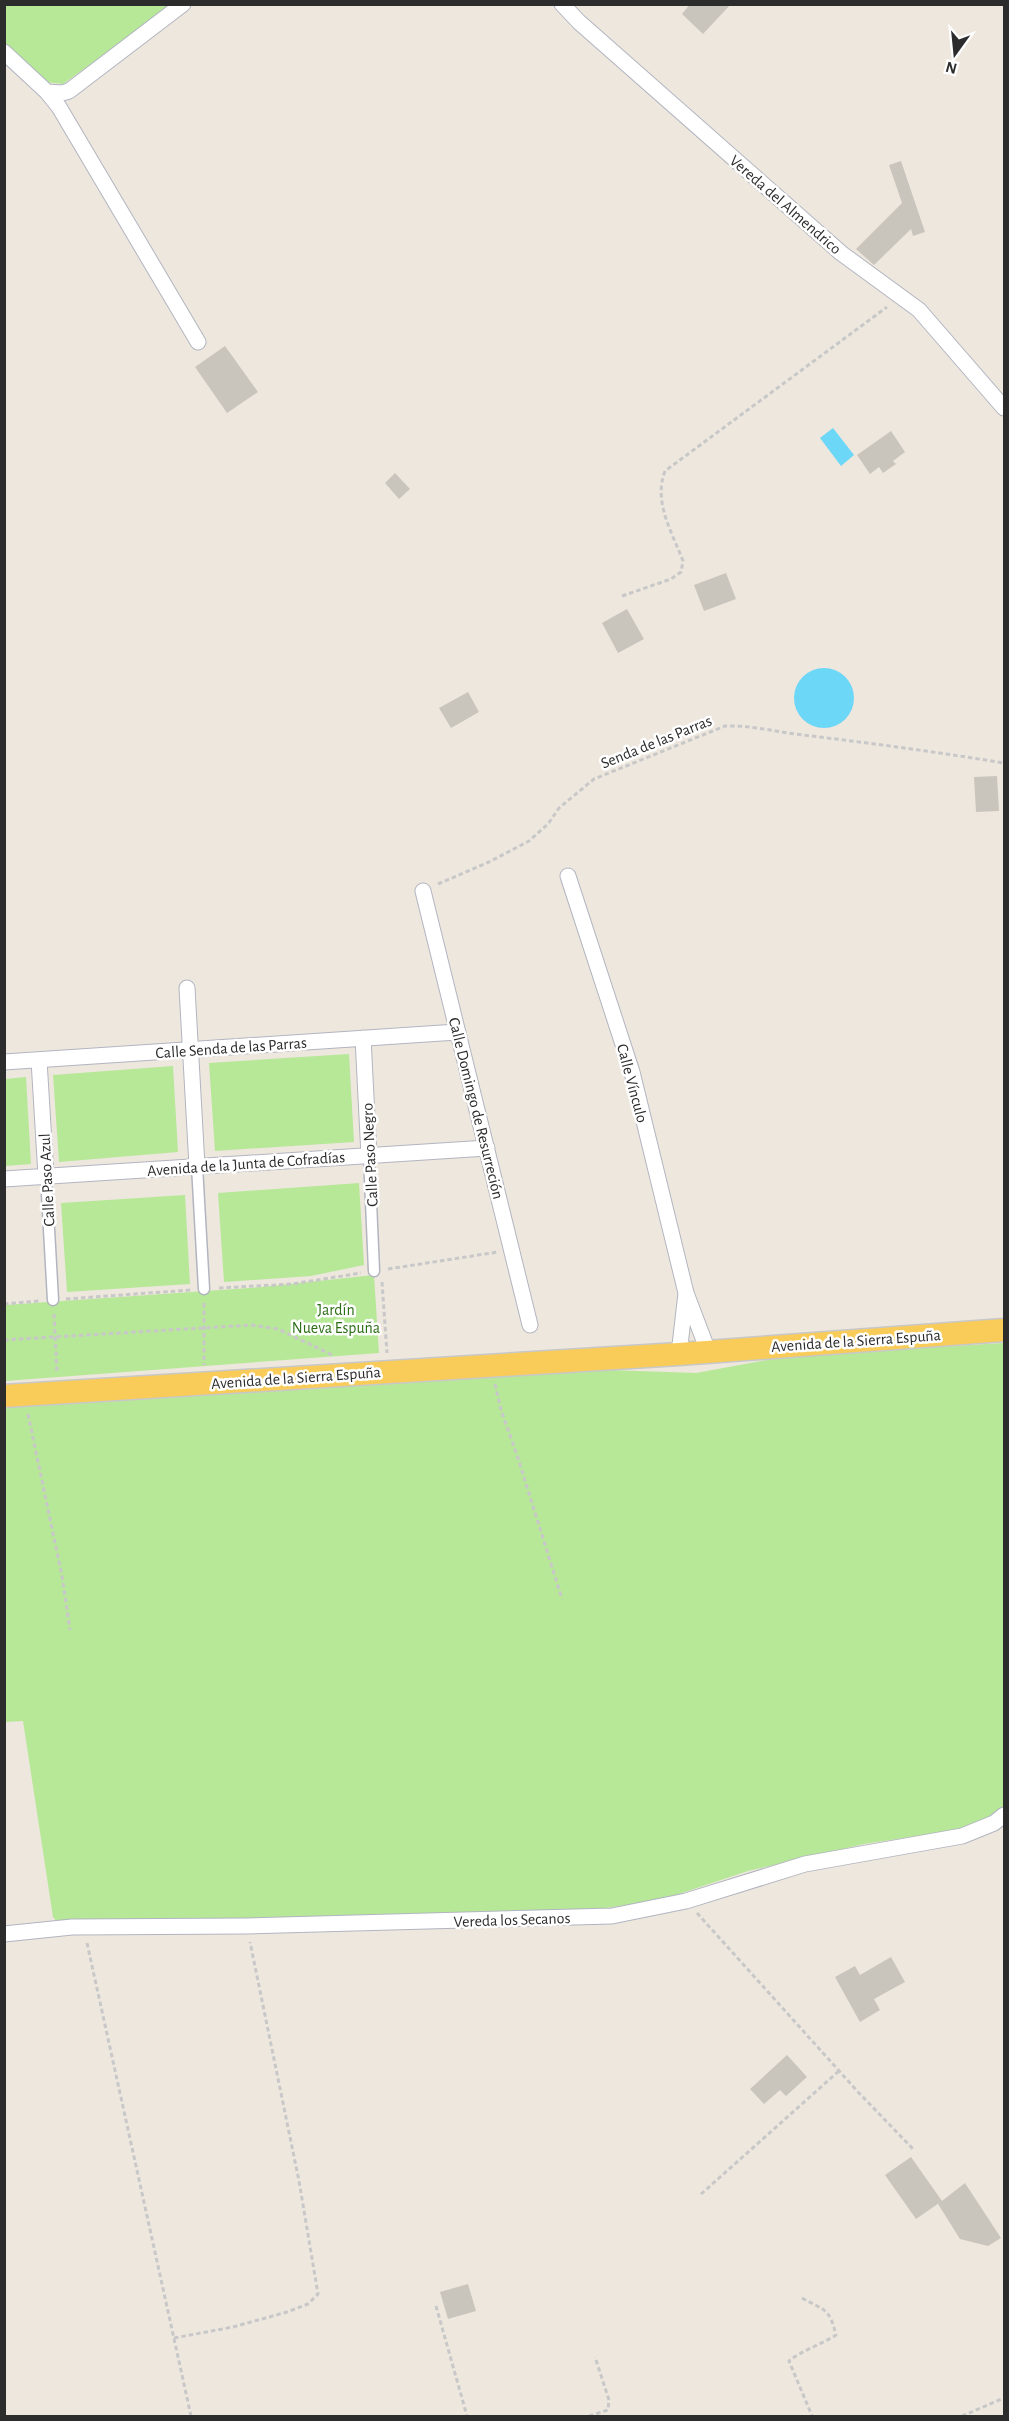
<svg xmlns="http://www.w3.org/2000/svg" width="1009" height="2421" viewBox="0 0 1009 2421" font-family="'Alegreya Sans',sans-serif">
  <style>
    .green { fill: #b6e898 }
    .water { fill: #6cd7f6 }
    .building { fill: #c9c5bc }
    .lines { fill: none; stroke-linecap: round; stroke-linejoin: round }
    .pedestrian-casing { stroke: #b2b5c0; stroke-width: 13 }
    .minor-casing { stroke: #b2b5c0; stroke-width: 17 }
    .primary-casing { stroke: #c8c8c8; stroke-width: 25 }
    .path { stroke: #c8c8c8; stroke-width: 3; stroke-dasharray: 4.5 3; stroke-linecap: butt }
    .pedestrian { stroke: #fff; stroke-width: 10 }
    .minor { stroke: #fff; stroke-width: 15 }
    .primary { stroke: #f9cc59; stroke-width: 22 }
    .labels { text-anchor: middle; stroke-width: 5; stroke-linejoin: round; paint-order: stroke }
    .street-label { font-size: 16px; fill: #2c2c2c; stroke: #fff }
    .park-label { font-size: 16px; fill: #2d6f16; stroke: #fff }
  </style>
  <rect width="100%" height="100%" fill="#eee7de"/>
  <!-- green -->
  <path class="green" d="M4,5H173L63,84L45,82L5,43Z
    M349,1054L354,1142L215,1151L209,1063Z
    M173,1066L178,1152L59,1162L53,1075Z
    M26,1077L31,1164L5,1166V1079Z
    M359,1183L364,1265L311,1276L224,1282L218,1193Z
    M185,1195L190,1284L67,1292L61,1203Z
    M374,1275L379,1353L5,1381V1305L262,1287Z
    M1004,1343V1806L989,1817L957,1830L864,1844L748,1871L661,1900L605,1908L495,1913L57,1922L53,1917L23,1721L5,1722V1406L582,1369L696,1373L789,1356Z"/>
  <!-- water -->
  <path class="water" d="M833,428L854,455L841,466L820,438Z
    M794 698a30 30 0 1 1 60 0a30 30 0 1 1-60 0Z"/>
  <!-- building -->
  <path class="building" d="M690,4H731L703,34L682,14Z
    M901,161L925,232L913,236L911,229L874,265L856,249L902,203L889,165Z
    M225,346L258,392L227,413L195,367Z
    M891,431L905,452L893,461L896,464L883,473L879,467L870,474L857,455Z
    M395,473L410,489L399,499L385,483Z
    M726,573L736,599L704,611L694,585Z
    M627,609L644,639L618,653L602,623Z
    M468,692L479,712L451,728L439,708Z
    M997,776L999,811L976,812L974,777Z
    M891,1957L905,1982L874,1999L880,2010L860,2022L835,1977L855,1966L860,1975Z
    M787,2055L807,2077L786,2096L780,2090L764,2104L750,2089Z
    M911,2157L942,2201L916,2219L885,2175Z
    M965,2183L1001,2238L988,2246L960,2239L938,2204Z
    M468,2284L476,2311L448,2319L440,2292Z"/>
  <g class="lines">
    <defs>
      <path id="pedestrian" d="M369,1156L374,1271
        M197,1166L204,1289
        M46,1176L53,1300"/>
      <path id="minor" d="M562,4L579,22L841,253L919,310L1004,408
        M4,52L47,92L62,93L69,91L183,4
        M47,92L59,107L198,342
        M568,876L632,1072L686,1293
        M423,891L530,1325
        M187,988L197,1166
        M363,1038L369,1156
        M39,1060L46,1176
        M4,1062L457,1032
        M4,1179L487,1148
        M679,1354L686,1293L708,1351
        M4,1934L72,1927L246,1926L612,1916L686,1901L805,1864L962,1836L994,1823L1004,1815"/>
      <path id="primary" d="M4,1396L679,1354L1004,1330"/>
    </defs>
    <!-- pedestrian casing -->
    <use href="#pedestrian" class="pedestrian-casing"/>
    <!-- minor casing -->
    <use href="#minor" class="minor-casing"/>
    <!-- primary casing -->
    <use href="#primary" class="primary-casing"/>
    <!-- path -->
    <path class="path" d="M622,596L671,579L681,572L683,561C672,532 653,502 665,471L887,307
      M438,884L489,862L529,841L548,824L559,808L594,779L725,726C751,725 776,732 803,735C870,743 937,752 1004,763
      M388,1269L498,1252
      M382,1282L387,1353
      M219,1288L292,1284L361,1273
      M66,1299L191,1290
      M204,1303V1365
      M4,1304L39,1301
      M54,1314L57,1373
      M4,1340L251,1325L278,1329L332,1355
      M495,1384L501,1410L517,1455L562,1599
      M28,1414L62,1576L70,1630
      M697,1913L859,2093L914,2150
      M87,1943L191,2416
      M701,2194L839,2071
      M802,2298C825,2311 829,2307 836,2335C822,2344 801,2351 789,2361L812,2416
      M436,2306L467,2416
      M174,2338L233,2327L287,2312L308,2304L318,2294L299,2181L250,1942
      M589,2416L608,2410L609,2400L595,2357
      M962,2416L1004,2398"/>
    <!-- pedestrian -->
    <use href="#pedestrian" class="pedestrian"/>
    <!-- minor -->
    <use href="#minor" class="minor"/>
    <!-- primary -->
    <use href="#primary" class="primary"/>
  </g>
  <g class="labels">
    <!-- street labels -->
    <g class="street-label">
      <text transform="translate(786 204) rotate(41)" y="6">Vereda del Almendrico</text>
      <text transform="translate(656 741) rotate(-22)" y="6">Senda de las Parras</text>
      <text transform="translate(231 1047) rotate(-4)" y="6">Calle Senda de las Parras</text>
      <text transform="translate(633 1083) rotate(75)" y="6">Calle Vínculo</text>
      <text transform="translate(477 1108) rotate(76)" y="6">Calle Domingo de Resurreción</text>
      <text transform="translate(369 1155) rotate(-93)" y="6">Calle Paso Negro</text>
      <text transform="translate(246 1163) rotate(-4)" y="6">Avenida de la Junta de Cofradías</text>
      <text transform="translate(46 1180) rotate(-93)" y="6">Calle Paso Azul</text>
      <text transform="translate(856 1340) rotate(-4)" y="6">Avenida de la Sierra Espuña</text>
      <text transform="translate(296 1377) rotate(-4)" y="6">Avenida de la Sierra Espuña</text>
      <text transform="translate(512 1919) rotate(-2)" y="6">Vereda los Secanos</text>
    </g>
    <!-- park labels -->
    <g class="park-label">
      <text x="336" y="1315">Jardín<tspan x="336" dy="18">Nueva Espuña</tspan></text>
    </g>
  </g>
  <!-- border -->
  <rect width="1009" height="2421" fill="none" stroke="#2c2c2c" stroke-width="12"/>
  <!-- north arrow -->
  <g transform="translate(955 54) rotate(195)" stroke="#ffffff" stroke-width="4.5" paint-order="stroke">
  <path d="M0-4.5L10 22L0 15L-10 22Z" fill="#2c2c2c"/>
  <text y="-9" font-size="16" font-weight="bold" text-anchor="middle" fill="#2c2c2c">N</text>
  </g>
</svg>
